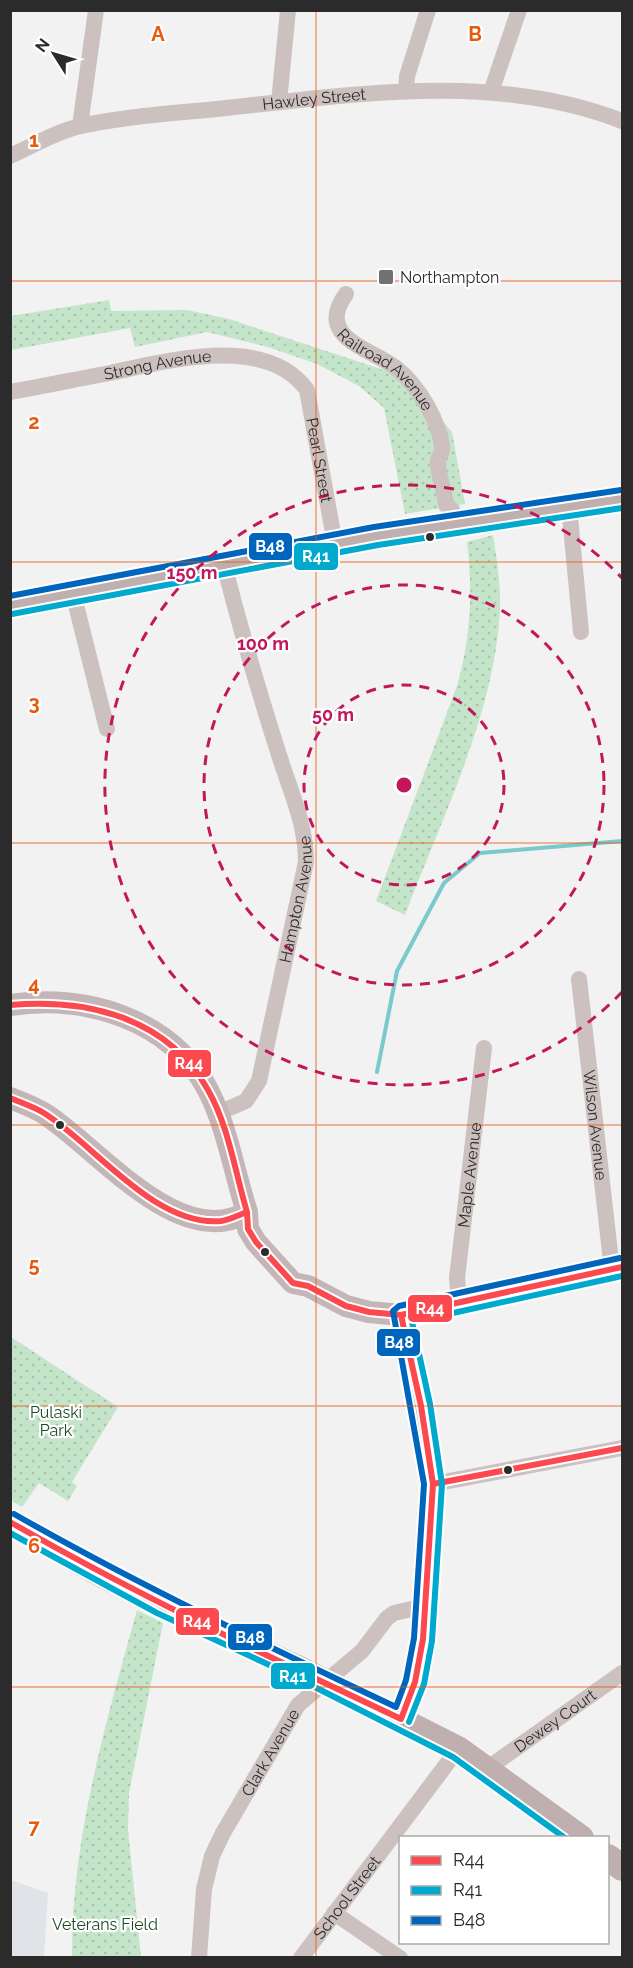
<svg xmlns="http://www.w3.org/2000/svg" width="633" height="1968" viewBox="0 0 633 1968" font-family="Raleway,sans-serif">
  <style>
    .built { fill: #e0e3e8 }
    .park { fill: url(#park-dots) }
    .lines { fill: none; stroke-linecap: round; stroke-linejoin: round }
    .stream { stroke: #7ac9cc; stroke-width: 4 }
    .street { stroke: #cdc1c0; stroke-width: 16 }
    .secondary { stroke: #c4b6b6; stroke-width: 22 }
    .primary { stroke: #bfb0af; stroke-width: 26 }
    .primary-bridge { stroke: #bfb0af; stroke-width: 26 }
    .bus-1-casing { stroke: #fff; stroke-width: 10 }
    .bus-2-casing { stroke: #fff; stroke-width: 10 }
    .bus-3-casing { stroke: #fff; stroke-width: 10 }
    .bus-1 { stroke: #fc4950; stroke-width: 6 }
    .bus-2 { stroke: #00a9ce; stroke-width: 6 }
    .bus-3 { stroke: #0065bd; stroke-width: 6 }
    .grid { fill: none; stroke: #e8590c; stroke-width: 1.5; stroke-opacity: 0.55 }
    .ring { fill: none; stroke: #c2185b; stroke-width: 3; stroke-dasharray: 10 8 }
    .poi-dot { fill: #717171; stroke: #fff; stroke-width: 2 }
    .bus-dot { fill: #2b2b2c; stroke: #fff; stroke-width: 2 }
    .labels { text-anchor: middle; stroke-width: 4.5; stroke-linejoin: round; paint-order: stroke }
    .street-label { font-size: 16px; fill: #2b2b2c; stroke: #fff }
    .poi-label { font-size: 16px; fill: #2b2b2c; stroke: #fff; text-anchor: start }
    .park-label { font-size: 16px; fill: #1b4b28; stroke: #fff }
    .grid-label { font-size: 20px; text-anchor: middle; font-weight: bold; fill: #e8590c; stroke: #fff; stroke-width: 4.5; stroke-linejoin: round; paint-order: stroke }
    .centre { fill: #c2185b; stroke: #fff; stroke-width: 3 }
    .ring-label { font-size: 18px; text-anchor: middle; font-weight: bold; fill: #c2185b; stroke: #fff; stroke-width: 4.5; stroke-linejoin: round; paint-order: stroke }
    .line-badge { stroke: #fff; stroke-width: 2 }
    .badge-label { font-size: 16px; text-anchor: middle; font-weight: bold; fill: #fff }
  </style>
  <defs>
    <pattern id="park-dots" width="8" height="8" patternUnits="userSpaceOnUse" patternTransform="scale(1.5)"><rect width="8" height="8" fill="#c4e5ca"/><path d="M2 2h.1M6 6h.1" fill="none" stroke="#a9c5ae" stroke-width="1.8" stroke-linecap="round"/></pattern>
  </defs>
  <rect width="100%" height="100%" fill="#f2f2f2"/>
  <!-- built -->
  <path class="built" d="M11,1880L48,1893L44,1957H11Z"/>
  <!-- park -->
  <path class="park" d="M109,300L111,311L187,310L229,319L387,371L428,404L452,432L465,504L405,514L384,408L359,386L317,364L268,347L207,332L135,347L130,328L11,350V316Z
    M493,535C497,560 501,586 500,612C494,715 441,820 405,915L376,901L457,686C471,637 473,592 467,542Z
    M11,1337L118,1407L72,1482L77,1486L68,1501L39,1483L22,1507L11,1500Z
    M137,1610L163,1623L129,1793L128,1830L141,1957H72C71,1840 106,1722 137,1610Z"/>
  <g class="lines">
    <!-- stream -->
    <path class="stream" d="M377,1072L397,971L444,883L480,853L622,841"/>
    <!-- street -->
    <g class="street">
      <path d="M406,91L407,76L428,10"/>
      <path d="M491,92L519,10"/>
      <path d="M279,102L288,10"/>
      <path d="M80,126L96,10"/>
      <path id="s1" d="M10,156C33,146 57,131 81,126C131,115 184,113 235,107C363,93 499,73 622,121"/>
      <path id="s2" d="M346,294C314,338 371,348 396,368C409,378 420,393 428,407C434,418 443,439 442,451C441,454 439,457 438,460C437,474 445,491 446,505L452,510L455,524"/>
      <path id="s3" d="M10,392C44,386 77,379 110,373C167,361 266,333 307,390L335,544"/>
      <path d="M569,506L581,632"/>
      <path d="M73,593L107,729"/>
      <path id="s4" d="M579,979L612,1270"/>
      <path id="s5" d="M218,1113L246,1101L259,1081L306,862C306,824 290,790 279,755C259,692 240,628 224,564"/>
      <path id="s6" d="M459,1302L457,1278L484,1048"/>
      <path d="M433,1484L622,1448"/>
      <path id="s7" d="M488,1768L622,1673"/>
      <path d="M334,1913L400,1958"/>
      <path id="s8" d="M199,1958L204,1889L212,1856L223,1833L298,1705L362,1651L387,1618L394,1613L425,1606"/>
      <path id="s9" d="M301,1958L458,1749"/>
    </g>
    <!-- secondary -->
    <path class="secondary" d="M10,1005C86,994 171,1019 208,1090C227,1127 234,1172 247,1212L248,1229L256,1242L293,1283L308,1286L346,1306L369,1312L401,1315L622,1267
      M10,1098C23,1103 37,1108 48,1116C99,1150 181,1252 247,1212
      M401,1719L415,1682L423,1639L433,1484L421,1406L401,1315"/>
    <!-- primary -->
    <path class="primary" d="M10,605L376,536L622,499
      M10,1522L99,1573L161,1605L295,1667
      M343,1691L458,1749L581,1838
      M608,1857L622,1868"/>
    <!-- primary-bridge -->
    <path class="primary-bridge" d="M295,1667L343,1691"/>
    <defs>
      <path id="bus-1" d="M10,1005C88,998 168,1018 208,1090C229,1127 235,1172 247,1212L248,1229L256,1242L293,1283L308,1286L346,1306L369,1312L401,1315L622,1267
        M10,1098C22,1103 34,1107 44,1113C95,1145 155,1227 221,1221C229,1220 239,1215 247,1212
        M433,1484L622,1448
        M10,1522C137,1595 269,1657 401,1719L415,1682L423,1639L433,1484L421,1406L401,1315"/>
      <path id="bus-2" d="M12,614L378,545L622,508
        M10,1533L157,1613L291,1675L453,1757L565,1838
        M409,1722L424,1684L432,1641L442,1484L430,1404L412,1322L622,1276"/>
      <path id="bus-3" d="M10,596L374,527L621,490
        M14,1514C139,1585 267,1646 396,1707L406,1680L414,1638L424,1484L393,1311L399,1306L620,1258"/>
    </defs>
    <!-- bus-1 casing -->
    <use href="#bus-1" class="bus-1-casing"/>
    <!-- bus-2 casing -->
    <use href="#bus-2" class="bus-2-casing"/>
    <!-- bus-3 casing -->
    <use href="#bus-3" class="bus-3-casing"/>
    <!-- bus-1 -->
    <use href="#bus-1" class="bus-1"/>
    <!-- bus-2 -->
    <use href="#bus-2" class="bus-2"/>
    <!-- bus-3 -->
    <use href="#bus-3" class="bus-3"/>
  </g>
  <!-- grid -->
  <path class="grid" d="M316,10V1958M10,281H622M10,562H622M10,843H622M10,1125H622M10,1406H622M10,1687H622"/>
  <!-- distance rings -->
  <g class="ring">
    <circle cx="404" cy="785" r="100"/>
    <circle cx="404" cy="785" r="200"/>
    <path d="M622 992A300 300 0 1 1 622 578"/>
  </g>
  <!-- markers -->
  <rect class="poi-dot" x="378" y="269" width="16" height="16" rx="3"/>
  <g class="bus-dot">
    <circle cx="430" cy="537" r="5"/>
    <circle cx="60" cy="1125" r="5"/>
    <circle cx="265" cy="1252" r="5"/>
    <circle cx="508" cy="1470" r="5"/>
  </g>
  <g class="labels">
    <!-- street labels -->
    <g class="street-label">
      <text dy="6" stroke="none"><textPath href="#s1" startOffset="312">Hawley Street</textPath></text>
      <text dy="6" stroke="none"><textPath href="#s3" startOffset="150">Strong Avenue</textPath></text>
      <text dy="6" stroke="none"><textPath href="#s2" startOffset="100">Railroad Avenue</textPath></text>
      <text dy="6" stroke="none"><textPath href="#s3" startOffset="382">Pearl Street</textPath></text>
      <text dy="6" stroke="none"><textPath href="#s5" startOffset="240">Hampton Avenue</textPath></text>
      <text dy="6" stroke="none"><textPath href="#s4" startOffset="147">Wilson Avenue</textPath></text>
      <text dy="6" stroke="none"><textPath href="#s6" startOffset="128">Maple Avenue</textPath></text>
      <text dy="6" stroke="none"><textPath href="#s7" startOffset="82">Dewey Court</textPath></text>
      <text dy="6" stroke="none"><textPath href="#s8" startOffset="222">Clark Avenue</textPath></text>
      <text dy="6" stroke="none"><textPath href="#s9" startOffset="76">School Street</textPath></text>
    </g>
    <!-- poi labels -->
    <g class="poi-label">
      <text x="400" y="283">Northampton</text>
    </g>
    <!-- park labels -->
    <g class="park-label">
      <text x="56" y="1418">Pulaski<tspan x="56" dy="18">Park</tspan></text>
      <text x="105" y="1930">Veterans Field</text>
    </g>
  </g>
  <g class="grid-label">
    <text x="158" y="41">A</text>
    <text x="475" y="41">B</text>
    <text x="34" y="147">1</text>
    <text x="34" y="429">2</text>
    <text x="34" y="710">3</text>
    <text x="34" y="991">4</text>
    <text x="34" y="1272">5</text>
    <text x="34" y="1553">6</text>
    <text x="34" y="1834">7</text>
  </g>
  <circle cx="404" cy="785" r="9" class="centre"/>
  <g class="ring-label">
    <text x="192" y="579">150 m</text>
    <text x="263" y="650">100 m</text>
    <text x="333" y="721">50 m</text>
  </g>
  <g class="line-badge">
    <rect x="248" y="532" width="45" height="29" rx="6" fill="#0065bd"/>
    <rect x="293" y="542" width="46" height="29" rx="6" fill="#00a9ce"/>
    <rect x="167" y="1049" width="45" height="29" rx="6" fill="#fc4950"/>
    <rect x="407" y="1294" width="46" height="29" rx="6" fill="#fc4950"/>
    <rect x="376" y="1328" width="45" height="29" rx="6" fill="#0065bd"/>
    <rect x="175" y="1607" width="45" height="29" rx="6" fill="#fc4950"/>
    <rect x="227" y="1623" width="46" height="28" rx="6" fill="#0065bd"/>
    <rect x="270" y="1662" width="46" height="28" rx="6" fill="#00a9ce"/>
  </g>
  <g class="badge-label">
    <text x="270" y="552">B48</text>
    <text x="316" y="562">R41</text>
    <text x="189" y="1069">R44</text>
    <text x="430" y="1314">R44</text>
    <text x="399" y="1348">B48</text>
    <text x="197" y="1627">R44</text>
    <text x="250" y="1643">B48</text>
    <text x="293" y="1682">R41</text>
  </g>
  <!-- border -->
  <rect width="633" height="1968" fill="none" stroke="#2b2b2c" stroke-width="24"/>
  <!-- legend -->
  <rect x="399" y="1836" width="210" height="108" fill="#ffffff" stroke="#aaaaab" stroke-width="1.5"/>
  <rect x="411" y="1856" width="30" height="9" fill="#fc4950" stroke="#aaaaab" stroke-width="1.5"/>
  <text x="453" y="1866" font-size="18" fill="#2b2b2c">R44</text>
  <rect x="411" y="1886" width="30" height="9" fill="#00a9ce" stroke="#aaaaab" stroke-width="1.5"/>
  <text x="453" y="1896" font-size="18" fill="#2b2b2c">R41</text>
  <rect x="411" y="1916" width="30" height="9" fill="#0065bd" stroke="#aaaaab" stroke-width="1.5"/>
  <text x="453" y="1926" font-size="18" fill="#2b2b2c">B48</text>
  <!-- north arrow -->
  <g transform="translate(54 54) rotate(307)" stroke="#ffffff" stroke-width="4.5" paint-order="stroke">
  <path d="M0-4.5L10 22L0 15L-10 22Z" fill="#2b2b2c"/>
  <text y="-9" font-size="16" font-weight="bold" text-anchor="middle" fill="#2b2b2c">N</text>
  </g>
</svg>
